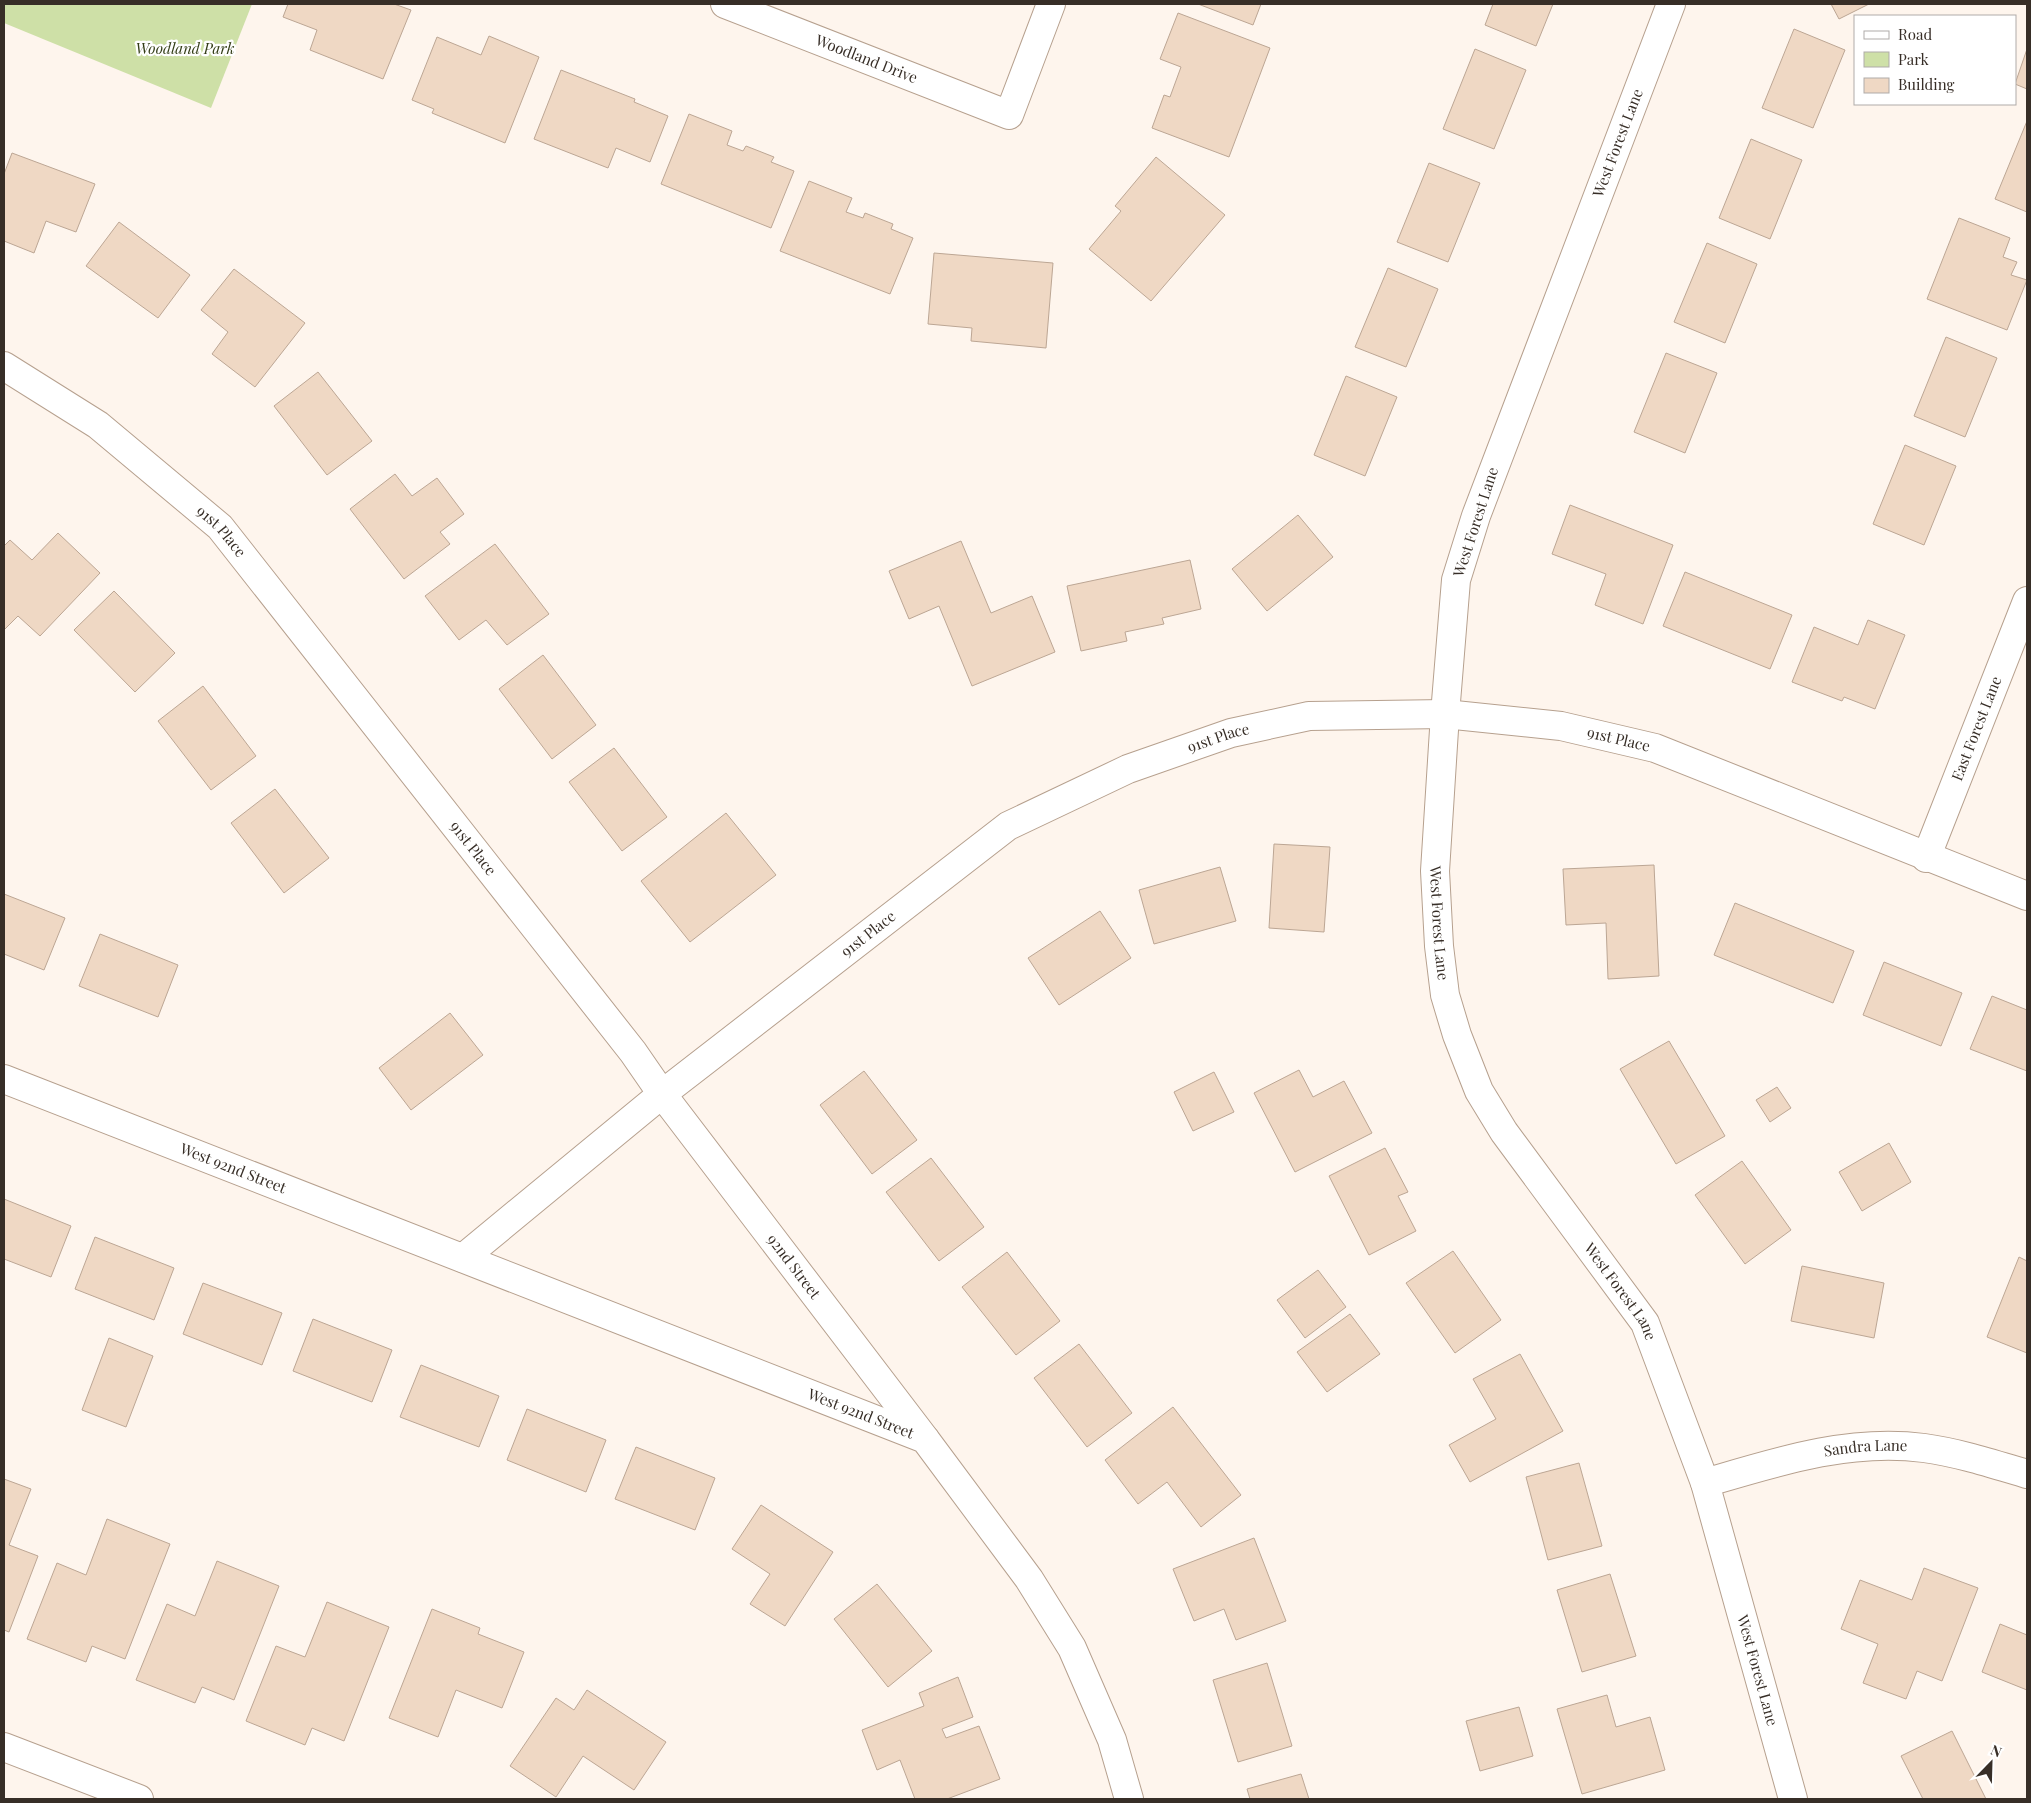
<svg xmlns="http://www.w3.org/2000/svg" width="2031" height="1803" viewBox="0 0 2031 1803" font-family="'Playfair Display',serif">
  <style>
    .green { fill: #cee0a7 }
    .building { fill: #efd8c4; stroke: #bca694 }
    .lines { fill: none; stroke-linecap: round; stroke-linejoin: round }
    .street-casing { stroke: #b6a08e; stroke-width: 30 }
    .street { stroke: #fff; stroke-width: 28 }
    .labels { text-anchor: middle; stroke-width: 4.5; stroke-linejoin: round; paint-order: stroke }
    .park-label { font-size: 15px; font-style: italic; fill: #333d17; stroke: #fff }
    .street-label { font-size: 15px; fill: #372e27; stroke: #fff }
  </style>
  <rect width="100%" height="100%" fill="#fef5ed"/>
  <!-- green -->
  <path class="green" d="M4,4H252L211,108L4,23Z"/>
  <!-- building -->
  <path class="building" d="M288,4H394L411,10L383,79L310,50L317,30L283,17Z
    M1198,4H1261L1253,25Z
    M1493,4H1553L1536,46L1485,25Z
    M1831,4H1869L1839,19Z
    M1178,13L1270,48L1229,157L1152,128L1164,95L1170,97L1181,67L1160,59Z
    M1794,29L1845,50L1813,128L1762,108Z
    M489,36L539,57L505,143L432,113L434,109L412,100L437,37L481,55Z
    M1475,49L1526,70L1494,149L1443,129Z
    M2027,49V89L2015,84Z
    M561,70L635,99L634,102L668,116L650,162L616,148L608,168L534,139Z
    M689,114L732,131L727,145L743,151L746,146L774,157L771,162L794,171L771,228L661,184Z
    M2027,121V212L1995,199Z
    M1751,139L1802,160L1770,239L1719,218Z
    M12,153L95,184L76,232L46,221L34,253L4,241V174Z
    M1156,157L1225,215L1151,301L1089,249L1121,211L1115,206Z
    M1429,163L1480,183L1448,262L1397,242Z
    M809,181L852,198L846,212L863,218L865,213L893,224L891,229L913,238L890,294L780,251Z
    M1959,218L2010,238L2003,257L2017,262L2011,275L2027,280L2007,330L1927,299Z
    M119,222L190,275L158,318L86,266Z
    M1707,243L1757,264L1725,343L1674,322Z
    M934,253L1053,263L1046,348L971,341L972,328L928,324Z
    M1388,268L1438,289L1406,367L1355,347Z
    M234,269L305,323L255,387L212,354L228,332L201,310Z
    M1946,337L1997,358L1965,437L1914,416Z
    M1666,353L1717,373L1685,453L1634,432Z
    M318,372L372,441L327,475L274,406Z
    M1346,376L1397,397L1365,476L1314,455Z
    M1905,445L1956,466L1924,545L1873,524Z
    M395,474L412,496L437,478L464,514L440,532L450,544L404,579L350,509Z
    M1570,505L1673,545L1643,624L1595,605L1606,574L1552,554Z
    M1298,515L1333,557L1267,611L1232,569Z
    M58,533L100,573L40,636L18,616L4,630V546L10,540L32,560Z
    M961,541L991,613L1032,596L1055,652L972,686L939,606L909,619L889,571Z
    M495,544L549,614L507,645L486,620L459,640L425,596Z
    M1190,560L1201,609L1162,618L1164,624L1125,632L1127,641L1081,651L1067,586Z
    M1685,572L1792,615L1770,669L1663,626Z
    M114,591L175,653L135,692L74,630Z
    M1868,620L1905,635L1875,709L1844,697L1842,701L1792,682L1814,627L1858,645Z
    M543,655L596,725L552,759L499,689Z
    M203,686L256,756L211,790L158,721Z
    M614,748L667,817L622,851L569,782Z
    M275,789L329,858L284,893L231,823Z
    M726,813L776,875L690,942L641,881Z
    M1274,844L1330,847L1324,932L1269,928Z
    M1654,865L1659,976L1608,979L1606,923L1566,925L1563,869Z
    M1220,867L1236,921L1154,944L1139,890Z
    M4,894L65,918L44,970L4,954Z
    M1735,903L1854,951L1833,1003L1714,955Z
    M1100,911L1131,958L1059,1005L1028,958Z
    M100,934L178,965L158,1017L79,986Z
    M1884,962L1962,993L1941,1046L1863,1015Z
    M1992,996L2027,1010V1071L1970,1049Z
    M450,1013L483,1055L411,1110L379,1068Z
    M1669,1041L1725,1136L1676,1164L1620,1069Z
    M1299,1070L1313,1097L1344,1081L1372,1133L1295,1172L1254,1093Z
    M864,1071L917,1140L872,1174L820,1105Z
    M1214,1072L1234,1112L1193,1131L1174,1092Z
    M1777,1087L1791,1108L1770,1122L1756,1100Z
    M1889,1143L1911,1182L1862,1211L1839,1172Z
    M1385,1148L1408,1192L1398,1196L1416,1231L1369,1255L1329,1176Z
    M931,1158L984,1227L939,1261L886,1192Z
    M1742,1161L1791,1230L1745,1264L1695,1195Z
    M4,1199L71,1226L51,1277L4,1259Z
    M95,1237L174,1268L154,1320L75,1289Z
    M1453,1251L1501,1320L1455,1353L1406,1283Z
    M1007,1252L1060,1321L1016,1355L962,1287Z
    M2019,1257L2027,1261V1353L1987,1337Z
    M1802,1266L1884,1283L1874,1338L1791,1321Z
    M1318,1270L1346,1307L1305,1338L1277,1300Z
    M203,1283L282,1313L262,1365L183,1334Z
    M1350,1314L1380,1354L1327,1392L1297,1352Z
    M313,1319L392,1350L372,1402L293,1371Z
    M109,1338L153,1356L126,1427L82,1410Z
    M1079,1344L1132,1413L1087,1447L1034,1378Z
    M1520,1354L1563,1431L1470,1482L1449,1445L1496,1419L1473,1379Z
    M421,1365L499,1396L479,1447L400,1417Z
    M1173,1407L1241,1495L1201,1527L1167,1482L1138,1504L1105,1460Z
    M527,1409L606,1440L586,1492L507,1460Z
    M636,1447L715,1478L695,1530L615,1499Z
    M1579,1463L1602,1546L1548,1560L1526,1477Z
    M4,1479L31,1489L9,1545L38,1556L9,1632L4,1630Z
    M761,1505L833,1552L785,1626L750,1604L770,1574L732,1549Z
    M107,1519L170,1544L125,1659L92,1646L86,1662L27,1639L57,1563L86,1575Z
    M1254,1538L1286,1621L1236,1640L1224,1609L1194,1621L1173,1569Z
    M217,1561L279,1586L234,1700L202,1687L195,1703L136,1680L167,1604L195,1616Z
    M1924,1568L1978,1588L1942,1681L1917,1671L1906,1699L1863,1683L1878,1644L1841,1629L1860,1580L1912,1600Z
    M1610,1574L1636,1656L1582,1672L1557,1590Z
    M877,1584L932,1651L888,1687L834,1619Z
    M327,1602L389,1627L344,1741L312,1728L305,1745L246,1721L276,1646L305,1657Z
    M432,1609L480,1628L478,1634L524,1652L502,1708L456,1690L438,1737L389,1718Z
    M2000,1624L2027,1635V1690L1982,1672Z
    M1267,1663L1292,1746L1238,1762L1213,1680Z
    M958,1677L973,1717L942,1729L946,1738L979,1726L1000,1779L947,1799H915L900,1760L877,1770L862,1730L924,1706L919,1693Z
    M587,1690L666,1742L634,1790L583,1756L556,1797L510,1766L556,1698L574,1710Z
    M1607,1695L1616,1727L1650,1717L1665,1770L1582,1794L1557,1709Z
    M1519,1707L1533,1756L1480,1771L1466,1721Z
    M1952,1731L1986,1799H1923L1901,1756Z
    M1301,1774L1309,1799H1250L1247,1789Z"/>
  <g class="lines">
    <defs>
      <g id="street">
        <path id="s1" d="M725,4L1009,115L1051,4"/>
        <path id="s2" d="M1671,4L1476,516L1456,580L1445,714L1435,871L1439,946L1445,995L1457,1035L1479,1091L1504,1132L1645,1323L1705,1483L1793,1799"/>
        <path id="s3" d="M4,366L98,425L220,527L633,1052L662,1094L925,1439"/>
        <path id="s4" d="M1926,858L2027,601"/>
        <path id="s5" d="M4,1079L925,1439L1029,1579L1072,1648L1112,1740L1129,1799"/>
        <path id="s6" d="M463,1258L662,1094L1008,826L1128,769L1231,733L1309,716L1445,714L1561,726L1655,748L2027,896"/>
        <path id="s7" d="M1705,1483C1776,1462 1849,1438 1924,1448C1960,1453 1993,1464 2027,1474"/>
        <path d="M4,1747L139,1799"/>
      </g>
    </defs>
    <!-- street casing -->
    <use href="#street" class="street-casing"/>
    <!-- street -->
    <use href="#street" class="street"/>
  </g>
  <g class="labels">
    <!-- park labels -->
    <g class="park-label">
      <text x="185" y="54">Woodland Park</text>
    </g>
    <!-- street labels -->
    <g class="street-label">
      <text dy="5" stroke="none"><textPath href="#s1" startOffset="152">Woodland Drive</textPath></text>
      <text transform="translate(1618 143) rotate(-69)" y="5">West Forest Lane</text>
      <text transform="translate(1476 522) rotate(-72)" y="5">West Forest Lane</text>
      <text dy="5" stroke="none"><textPath href="#s3" startOffset="274">91st Place</textPath></text>
      <text dy="5" stroke="none"><textPath href="#s4" startOffset="139">East Forest Lane</textPath></text>
      <text dy="5" stroke="none"><textPath href="#s6" startOffset="924">91st Place</textPath></text>
      <text dy="5" stroke="none"><textPath href="#s6" startOffset="1329">91st Place</textPath></text>
      <text dy="5" stroke="none"><textPath href="#s3" startOffset="679">91st Place</textPath></text>
      <text dy="5" stroke="none"><textPath href="#s2" startOffset="959">West Forest Lane</textPath></text>
      <text dy="5" stroke="none"><textPath href="#s6" startOffset="519">91st Place</textPath></text>
      <text dy="5" stroke="none"><textPath href="#s5" startOffset="246">West 92nd Street</textPath></text>
      <text dy="5" stroke="none"><textPath href="#s3" startOffset="1206">92nd Street</textPath></text>
      <text dy="5" stroke="none"><textPath href="#s2" startOffset="1379">West Forest Lane</textPath></text>
      <text dy="5" stroke="none"><textPath href="#s5" startOffset="920">West 92nd Street</textPath></text>
      <text dy="5" stroke="none"><textPath href="#s7" startOffset="165">Sandra Lane</textPath></text>
      <text dy="5" stroke="none"><textPath href="#s2" startOffset="1784">West Forest Lane</textPath></text>
    </g>
  </g>
  <!-- border -->
  <rect width="2031" height="1803" fill="none" stroke="#372e27" stroke-width="10"/>
  <!-- legend -->
  <rect x="1854" y="15" width="162" height="90" fill="#ffffff" stroke="#afaba9"/>
  <rect x="1864" y="31" width="25" height="8" fill="#ffffff" stroke="#afaba9"/>
  <text x="1898" y="40" font-size="15" fill="#372e27">Road</text>
  <rect x="1864" y="52" width="25" height="15" fill="#cee0a7" stroke="#afaba9"/>
  <text x="1898" y="65" font-size="15" fill="#372e27">Park</text>
  <rect x="1864" y="78" width="25" height="15" fill="#efd8c4" stroke="#afaba9"/>
  <text x="1898" y="90" font-size="15" fill="#372e27">Building</text>
  <!-- north arrow -->
  <g transform="translate(1991 1763) rotate(23)" stroke="#ffffff" stroke-width="4" paint-order="stroke">
  <path d="M0-4L9 19L0 12L-9 19Z" fill="#372e27"/>
  <text y="-8" font-size="14" font-weight="bold" text-anchor="middle" fill="#372e27">N</text>
  </g>
</svg>
